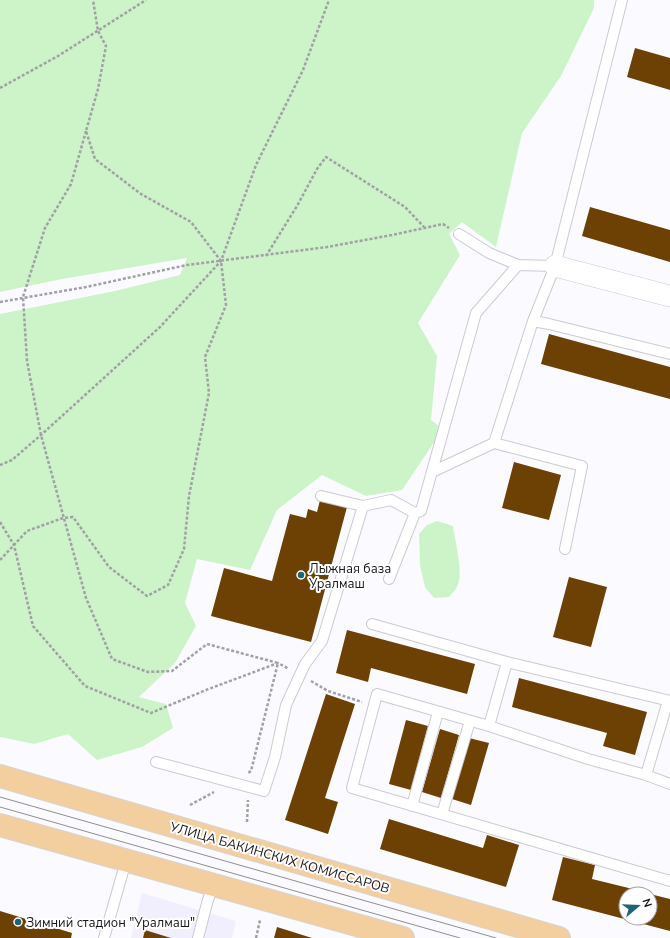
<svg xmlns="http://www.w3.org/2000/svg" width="670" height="938" viewBox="0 0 670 938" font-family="'Nunito Sans',sans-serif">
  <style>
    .industrial { fill: #f1effd }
    .green { fill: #cdf3c8 }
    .building { fill: #6d4003 }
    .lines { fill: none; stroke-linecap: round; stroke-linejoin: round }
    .lane-casing { stroke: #cacad4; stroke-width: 12 }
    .street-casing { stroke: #cacad4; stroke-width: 22 }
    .primary-casing { stroke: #d5d5d6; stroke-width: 24 }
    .path { stroke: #a1a1a5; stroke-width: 2.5; stroke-dasharray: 3 2; stroke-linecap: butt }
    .lane { stroke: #fff; stroke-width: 10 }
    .street { stroke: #fff; stroke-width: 21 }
    .primary { stroke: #f3ce9f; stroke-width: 22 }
    .tram { stroke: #8f8f93; stroke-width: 1 }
    .poi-dot { fill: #1e6475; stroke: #fff; stroke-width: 1.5 }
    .labels { text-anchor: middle; stroke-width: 4; stroke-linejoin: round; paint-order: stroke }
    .poi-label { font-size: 13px; fill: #18181c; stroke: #fff; text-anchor: start }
    .street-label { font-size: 13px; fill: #18181c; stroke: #fff }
  </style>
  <rect width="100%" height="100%" fill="#fbfbff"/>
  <!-- industrial -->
  <path class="industrial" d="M142,893L236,921L232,938H131Z"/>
  <!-- green -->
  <path class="green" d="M0,0H594V8L561,76L522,133L496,247L462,222L449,234L460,255L418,323L437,356L431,420L443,429L402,490L366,496L322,475L277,510L250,570L197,559L185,603L196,626L175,663L139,697L166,704L173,728L142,747L97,760L68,734L34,744L0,737V314L115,291L180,275L187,258L62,279L0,292Z
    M437,521L453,526C455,540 463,572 458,584C457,589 452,593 449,597L434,598L425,587L420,566L419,534L427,525Z"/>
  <!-- building -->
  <path class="building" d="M635,48L670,58V90L627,77Z
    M590,207L670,230V262L582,236Z
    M549,334L670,367V399L541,364Z
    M514,462L561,475L549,520L502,508Z
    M320,500L347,507L311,642L211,616L224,568L272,581L290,514L306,518L308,509L317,512Z
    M569,577L607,587L591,647L553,637Z
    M347,630L475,664L467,694L371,668L368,682L336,673Z
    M519,678L647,712L635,755L603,746L607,733L512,707Z
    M326,694L355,704L325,798L338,802L328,834L285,820Z
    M406,720L428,726L411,790L389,784Z
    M440,729L459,735L441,798L422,792Z
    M469,738L489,743L471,805L452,799Z
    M389,819L483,848L487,835L519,845L506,887L380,849Z
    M563,857L595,865L592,879L649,893L626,894V918H650V894L670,899V931L552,900Z
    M0,911L72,933L71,938H0Z
    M277,927L312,938H274Z
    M145,930L171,938H143Z"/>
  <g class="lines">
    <defs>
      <path id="lane" d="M459,234L489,253L518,265
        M533,321L549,324L670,354
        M494,443L533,321L555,266L622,0
        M432,472L494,443L582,466L565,549
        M321,496L363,506L391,500L415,513
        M389,579L415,513L421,511L476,313L518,265L555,266
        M372,624L507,662L670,701
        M507,662L489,726L588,759L646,775L670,784
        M489,726L377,694L352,788L670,881
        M156,762L264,791L275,757L286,705L305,664L322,641L363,506
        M646,775L668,701
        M412,806L438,712
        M442,814L470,721
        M104,938L126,861
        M198,938L207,903L213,885"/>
      <path id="street" d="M555,266L670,296"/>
      <path id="primary" d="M0,776L559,938
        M0,825L403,938"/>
    </defs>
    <!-- lane casing -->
    <use href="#lane" class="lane-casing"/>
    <!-- street casing -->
    <use href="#street" class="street-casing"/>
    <!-- primary casing -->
    <use href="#primary" class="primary-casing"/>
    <!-- path -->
    <path class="path" d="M0,88L58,56L146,0
      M86,131L71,184L45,228L23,297L27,361L41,435L86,598L112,659L148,672L172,671L207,644L278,663L251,771L248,773
      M266,256L297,206L317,169L326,157L405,207L424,227
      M0,302L86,287L187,265L327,247L392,235L443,224L449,228
      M0,465L12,460L41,435L160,327L221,261L256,165L303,70L329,0
      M0,522L14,545L33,626L85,686L151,713L206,690L278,663L289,669
      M0,560L27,531L63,518L73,517L109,567L147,596L168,585L184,549L189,496L209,393L205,357L226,305L221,261L191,222L141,194L95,159L86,131L98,89L106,46L98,31L93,0
      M311,681L328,691L362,702
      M190,805L214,792
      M247,822L248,800
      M256,938L260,920"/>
    <!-- lane -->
    <use href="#lane" class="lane"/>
    <!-- street -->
    <use href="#street" class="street"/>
    <!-- primary -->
    <use href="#primary" class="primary"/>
    <!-- tram -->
    <path class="tram" d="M0,797L496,938
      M0,807L460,938"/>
  </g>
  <!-- markers -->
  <g class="poi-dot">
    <circle cx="301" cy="575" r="4"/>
    <circle cx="18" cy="922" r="4"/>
  </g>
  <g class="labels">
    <!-- poi labels -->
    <g class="poi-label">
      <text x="309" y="573">Лыжная база<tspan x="309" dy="15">Уралмаш</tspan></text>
      <text x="26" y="927">Зимний стадион "Уралмаш"</text>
    </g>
    <!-- street labels -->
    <g class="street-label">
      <text transform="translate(280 857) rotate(16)" y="5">УЛИЦА БАКИНСКИХ КОМИССАРОВ</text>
    </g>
  </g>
  <!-- north arrow -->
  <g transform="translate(638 906) rotate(71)"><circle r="19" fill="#ffffff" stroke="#a3a3a4"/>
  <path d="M0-3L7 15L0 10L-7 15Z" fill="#1e6475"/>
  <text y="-6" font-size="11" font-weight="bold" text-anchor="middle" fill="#18181c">N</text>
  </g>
</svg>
